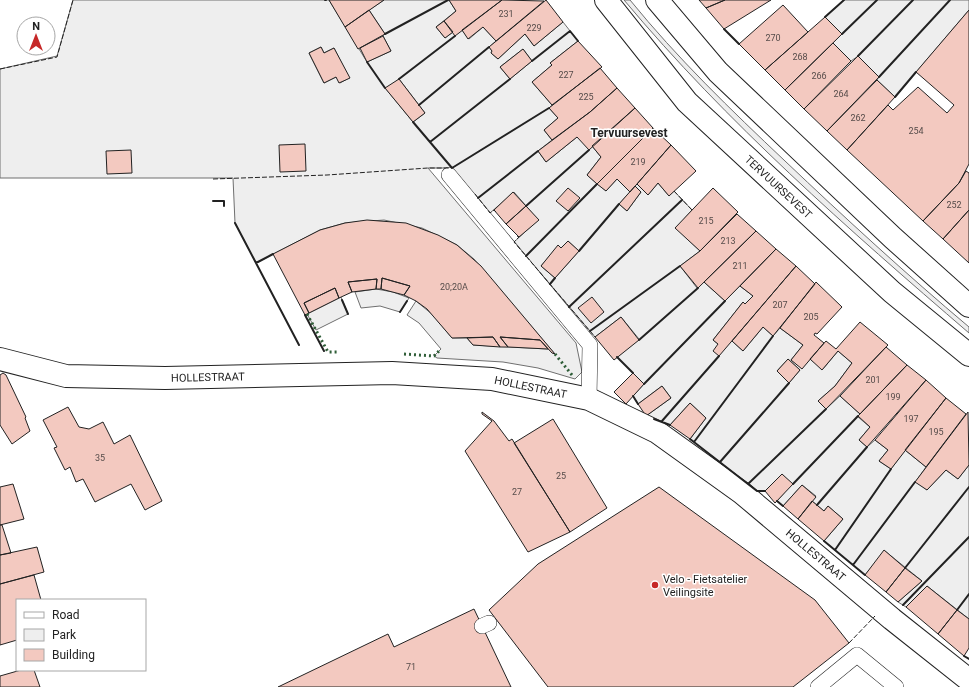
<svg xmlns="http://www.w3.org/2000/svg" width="969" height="687" viewBox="0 0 969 687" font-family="Roboto,sans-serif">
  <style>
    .green { fill: #eee; stroke: #6f6f6f; fill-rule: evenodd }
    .building { fill: #f3c9c0; stroke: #222 }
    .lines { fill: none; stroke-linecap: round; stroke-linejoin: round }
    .service-casing { stroke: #222; stroke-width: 16 }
    .minor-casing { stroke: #222; stroke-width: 24 }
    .primary-casing { stroke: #222; stroke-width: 24 }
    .service { stroke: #fff; stroke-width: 15 }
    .minor { stroke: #fff; stroke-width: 22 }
    .primary { stroke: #fff; stroke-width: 22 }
    .hedge { stroke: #2f5e38; stroke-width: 3; stroke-dasharray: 2 3; stroke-linecap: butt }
    .fence { stroke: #222; stroke-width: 1; stroke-dasharray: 5 2; stroke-linecap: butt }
    .wall { stroke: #222; stroke-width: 2 }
    .poi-dot { fill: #c62828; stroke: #fff; stroke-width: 1.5 }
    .labels { text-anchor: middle; stroke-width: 3; stroke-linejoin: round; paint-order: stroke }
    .number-label { font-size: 9px; fill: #564c4a }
    .street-label { font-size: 11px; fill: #222; stroke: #fff }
    .poi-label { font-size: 11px; fill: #222; stroke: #fff; text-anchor: start }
    .neighbourhood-label { font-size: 12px; font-weight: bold; fill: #222; stroke: #fff }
  </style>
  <rect width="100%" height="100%" fill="#fff"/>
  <!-- green -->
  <path class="green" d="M73,0H329L367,62L391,51L383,36L385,34L369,10L384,0H449L456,11L436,27L445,38L453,32L462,30L469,39L483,27L496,41L489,47L492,51L491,53L498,59L525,34L534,46L563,22L578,41L550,63L552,65L532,82L552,105L549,108L558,118L544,130L552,140L538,151L546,162L577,137L592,146L601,157L587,175L606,191L617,179L630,192L619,204L627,211L641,192L635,186L637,184L648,195L658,183L669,196L674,191L692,210L676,228L700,251L680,266L697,288L704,282L725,301L740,286L753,296L745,304L743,302L713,340L718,344L732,341L743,351L763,327L773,336L780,328L803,345L791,360L802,368L810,359L823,369L838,351L852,363L835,386L818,401L826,409L840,396L860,414L858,417L870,427L859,440L867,447L875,440L888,450L879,461L891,469L905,450L926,467L916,481L927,490L946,470L958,479L969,465V619L927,586L906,607L898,602L922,581L885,551L865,575L824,541L843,519L828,506L824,511L812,501L816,496L802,485L783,506L777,501L792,484L782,474L765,491H757L690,439L706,418L690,403L670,425L646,416L671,398L662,386L638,404L633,396L644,384L617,357L639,339L621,317L595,337L590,331L514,242L538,220L514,192L490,213L452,168H428L576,343L582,372L575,379L538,368L503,362L437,358L434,356L441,349L419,323L407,315L416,301L433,315L452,338H467L473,345L548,349L554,353L474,259L457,245L422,228L384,220L345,223L320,230L256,263L235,223L233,178H0V69L57,56ZM321,47L324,53L334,48L349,78L340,83L336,77L324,83L309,53ZM523,49L532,61L510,79L500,67ZM399,79L425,113L413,122L386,89ZM568,241L579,251L555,278L541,266L558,246L561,248ZM788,359L800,370L789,383L777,371Z
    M624,0H630C677,58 731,110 785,161C845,218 906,274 969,327V333C848,229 727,123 624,0Z
    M844,0H969V10L895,97L877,80L879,77L858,56L851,61L833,43L842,34L825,17Z
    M376,289L393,292L409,298L400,312L380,306L361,308L355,292Z
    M341,297L348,314L316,330L307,314Z"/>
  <!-- building -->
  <path class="building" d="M329,0H384L345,27Z
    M449,0H502L455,36L444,21L456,11Z
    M502,0L544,1L496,41L483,27L468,39L462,30Z
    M546,0L563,22L534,46L525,34L498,59L491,53L492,51L489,47Z
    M699,0H725L706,8Z
    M725,0H771L724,29L706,8Z
    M783,5L808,32L765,70L739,44Z
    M369,10L385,34L358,49L345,27Z
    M969,10V164L959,183L923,221L847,150L888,105L893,110L918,87L947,113L954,105L916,72Z
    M825,17L842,34L785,90L765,70Z
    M444,21L453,32L445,38L436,27Z
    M383,36L391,51L367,62L360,48Z
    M578,41L602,67L552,105L532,82L552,65L550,63Z
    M833,43L851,61L804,109L785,90Z
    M321,47L324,53L334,48L350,78L339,83L336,77L324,83L309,53Z
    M523,49L532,61L510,79L500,67Z
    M858,56L879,77L827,131L804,109Z
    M600,68L617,88L590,112L552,140L544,130L558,118L549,108Z
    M399,79L425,113L413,122L385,88Z
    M877,80L895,97L847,150L827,131Z
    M617,88L635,108L589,150L577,137L546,162L538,151L590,112Z
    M635,108L653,128L597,184L587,175L601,157L592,146Z
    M653,128L671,145L630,192L617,179L606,191L597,184Z
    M305,144L306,171L280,172L279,145Z
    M671,145L696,171L669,196L658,183L648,195L637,184Z
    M131,150L132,173L107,174L106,151Z
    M966,171L969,173V210L943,239L923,221L959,183Z
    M635,186L641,192L627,211L619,204Z
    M568,188L580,198L568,211L556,201Z
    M713,188L738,212L700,251L675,228Z
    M513,192L526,206L506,224L494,210Z
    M526,206L539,220L519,237L506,224Z
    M969,210V263L943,239Z
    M737,214L756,231L698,288L680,266L700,251Z
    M367,220L406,223L438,235L457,245L481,266L555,354L552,353L540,340L500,337L508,347H500L493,337L452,338L427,309L416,301L404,295L410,286L382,278L381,289H376L377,279L348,282L352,292L339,298L335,288L304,303L309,313L305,315L273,254L320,230L345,223Z
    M756,231L776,249L725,301L704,282Z
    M568,241L579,251L555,278L541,266L558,245L561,248Z
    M776,249L796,266L719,356L713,351L718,344L713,340L743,302L745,304L753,296L740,286Z
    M796,266L815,284L773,336L763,327L743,351L732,341Z
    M382,278L410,286L404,295L381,289Z
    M377,279L376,289L352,292L348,282Z
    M816,282L842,307L817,334L815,333L814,335L824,343L802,369L791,360L803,345L780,328Z
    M335,288L339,298L309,313L304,303Z
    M592,297L604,312L591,323L578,308Z
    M621,317L639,340L614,360L595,337Z
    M860,322L888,345L826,409L818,401L835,386L852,363L838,351L822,370L810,359L826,341L836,349Z
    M493,337L500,347L473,345L467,338Z
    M500,337L540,340L548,349L508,347Z
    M886,347L907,365L860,414L840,396Z
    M788,359L800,370L789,383L777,371Z
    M907,365L926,380L867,447L859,440L870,427L858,416Z
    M3,373L6,375L26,417L25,418L30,431L12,444L0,425V375Z
    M633,373L644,384L626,404L614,392Z
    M926,380L946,398L891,469L879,461L888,450L875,440Z
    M662,386L671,398L646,416L638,404Z
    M946,398L966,414L926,467L905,450Z
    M690,403L706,418L690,439L670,425Z
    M68,407L79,427L89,429L103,422L114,444L130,435L162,501L145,510L131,484L95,502L83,479L76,482L70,467L65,470L54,448L57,447L43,420Z
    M482,412L494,421L509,441L512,439L570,532L528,552L465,451L492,421L482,414Z
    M968,412L969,465L958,479L946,470L927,490L915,482Z
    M553,419L607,508L570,532L514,443Z
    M782,474L793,484L775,503L765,491Z
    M13,484L24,519L0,525V487Z
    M802,485L816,497L798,519L783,506Z
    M659,487L815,600L849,643L793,687H548L489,610L538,564Z
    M812,501L824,511L828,506L843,519L824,541L798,519Z
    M0,525H2L11,553L0,555Z
    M37,547L44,572L0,584V555Z
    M884,550L905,568L886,592L865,575Z
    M905,568L922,581L898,602L886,592Z
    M34,575L41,600H17V640L0,645V584Z
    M927,586L957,610L938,634L906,607Z
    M474,609L511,687H278L388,634L394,647Z
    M957,610L969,619V648L964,656L938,634Z
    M21,670H34L40,687H0V676Z"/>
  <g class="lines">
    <defs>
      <path id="service" d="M449,175L590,345L589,399
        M482,626L489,623
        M818,687L857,655L896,687"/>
      <g id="minor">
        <path id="s1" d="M0,359L66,376L165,378L392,373L492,379L589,399L657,432L742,493L892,619L969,680"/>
      </g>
      <g id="primary">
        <path id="s2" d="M606,0L687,102L892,292L969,355"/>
        <path d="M657,0L718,72L893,238L969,306"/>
      </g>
    </defs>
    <!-- service casing -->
    <use href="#service" class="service-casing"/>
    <!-- minor casing -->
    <use href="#minor" class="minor-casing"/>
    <!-- primary casing -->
    <use href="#primary" class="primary-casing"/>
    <!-- service -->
    <use href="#service" class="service"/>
    <!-- minor -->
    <use href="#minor" class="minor"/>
    <!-- primary -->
    <use href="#primary" class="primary"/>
    <!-- hedge -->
    <path class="hedge" d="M307,314L328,352H337
      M404,354L434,356L441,349
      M555,354L572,375"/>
    <!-- fence -->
    <path class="fence" d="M0,69L57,57L73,0
      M213,179L327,175L428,168H449
      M674,191L692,210
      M475,194L490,213L494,210L496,212
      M517,236L519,237L514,242L595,337
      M849,643L875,616"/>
    <!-- wall -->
    <path class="wall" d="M325,0H326
      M825,17L844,0
      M724,29L739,44
      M385,34L448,0
      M842,34L877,0
      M858,56L913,0
      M532,61L570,31L578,41
      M367,62L385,88
      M879,77L950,0
      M399,79L455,36
      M895,97L916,72
      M419,105L489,47
      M413,122L452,168L549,108
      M430,142L510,79
      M478,198L538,151
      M213,201H224V206
      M526,206L589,150
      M235,223L256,263
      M579,251L619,204
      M273,254L256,263L299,345
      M526,256L597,184
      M550,284L555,278
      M342,300L348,314
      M569,307L682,200
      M400,312L407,301
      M305,315L324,351
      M590,331L680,266
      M639,340L698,288
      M617,357L633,373
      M644,384L725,301
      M633,396L638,404
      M654,419L670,425
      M662,421L719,356
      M690,439L757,491H765
      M694,442L773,336
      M720,462L789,383
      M748,484L826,409
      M793,484L858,416
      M777,501L783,506
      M817,505L867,447
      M824,541L865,575
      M835,550L891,469
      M853,565L915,482
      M905,568L969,487
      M903,605L969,537
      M957,610L969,594
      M964,656L969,659"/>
  </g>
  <!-- markers -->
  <circle class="poi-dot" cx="655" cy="585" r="4"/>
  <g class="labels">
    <!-- number labels -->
    <g class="number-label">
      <text x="506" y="17">231</text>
      <text x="534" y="31">229</text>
      <text x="773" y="41">270</text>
      <text x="800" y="60">268</text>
      <text x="566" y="78">227</text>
      <text x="819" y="79">266</text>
      <text x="841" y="97">264</text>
      <text x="586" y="100">225</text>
      <text x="858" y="121">262</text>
      <text x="916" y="134">254</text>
      <text x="638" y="165">219</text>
      <text x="954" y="208">252</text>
      <text x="706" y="224">215</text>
      <text x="728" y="244">213</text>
      <text x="740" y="269">211</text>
      <text x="454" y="290">20;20A</text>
      <text x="780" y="308">207</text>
      <text x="811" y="320">205</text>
      <text x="873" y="383">201</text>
      <text x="893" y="400">199</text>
      <text x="911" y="422">197</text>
      <text x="936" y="435">195</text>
      <text x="100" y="461">35</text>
      <text x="561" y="479">25</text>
      <text x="517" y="495">27</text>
      <text x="411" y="670">71</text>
    </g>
    <!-- street labels -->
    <g class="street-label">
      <text dy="4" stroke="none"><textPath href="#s2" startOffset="255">TERVUURSEVEST</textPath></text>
      <text dy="4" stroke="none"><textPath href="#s1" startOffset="210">HOLLESTRAAT</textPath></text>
      <text dy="4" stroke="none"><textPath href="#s1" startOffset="534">HOLLESTRAAT</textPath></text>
      <text dy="4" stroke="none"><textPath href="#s1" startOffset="870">HOLLESTRAAT</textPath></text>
    </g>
    <!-- poi labels -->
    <g class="poi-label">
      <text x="663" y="583">Velo - Fietsatelier<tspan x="663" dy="13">Veilingsite</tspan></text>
    </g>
    <!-- neighbourhood labels -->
    <g class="neighbourhood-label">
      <text x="629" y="137">Tervuursevest</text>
    </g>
  </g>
  <!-- legend -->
  <rect x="16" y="599" width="130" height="72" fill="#ffffff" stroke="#a7a7a7"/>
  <rect x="24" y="612" width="20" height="6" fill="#ffffff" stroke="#a7a7a7"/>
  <text x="52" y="619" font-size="12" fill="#222222">Road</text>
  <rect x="24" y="629" width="20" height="12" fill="#eeeeee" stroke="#a7a7a7"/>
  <text x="52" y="639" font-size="12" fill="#222222">Park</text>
  <rect x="24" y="649" width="20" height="12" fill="#f3c9c0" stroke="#a7a7a7"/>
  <text x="52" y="659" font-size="12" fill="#222222">Building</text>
  <!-- north arrow -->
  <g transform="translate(36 36)"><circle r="19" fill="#ffffff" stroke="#a7a7a7"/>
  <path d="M0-3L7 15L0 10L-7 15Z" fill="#c62828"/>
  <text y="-6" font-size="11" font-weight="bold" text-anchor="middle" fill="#222222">N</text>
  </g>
</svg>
